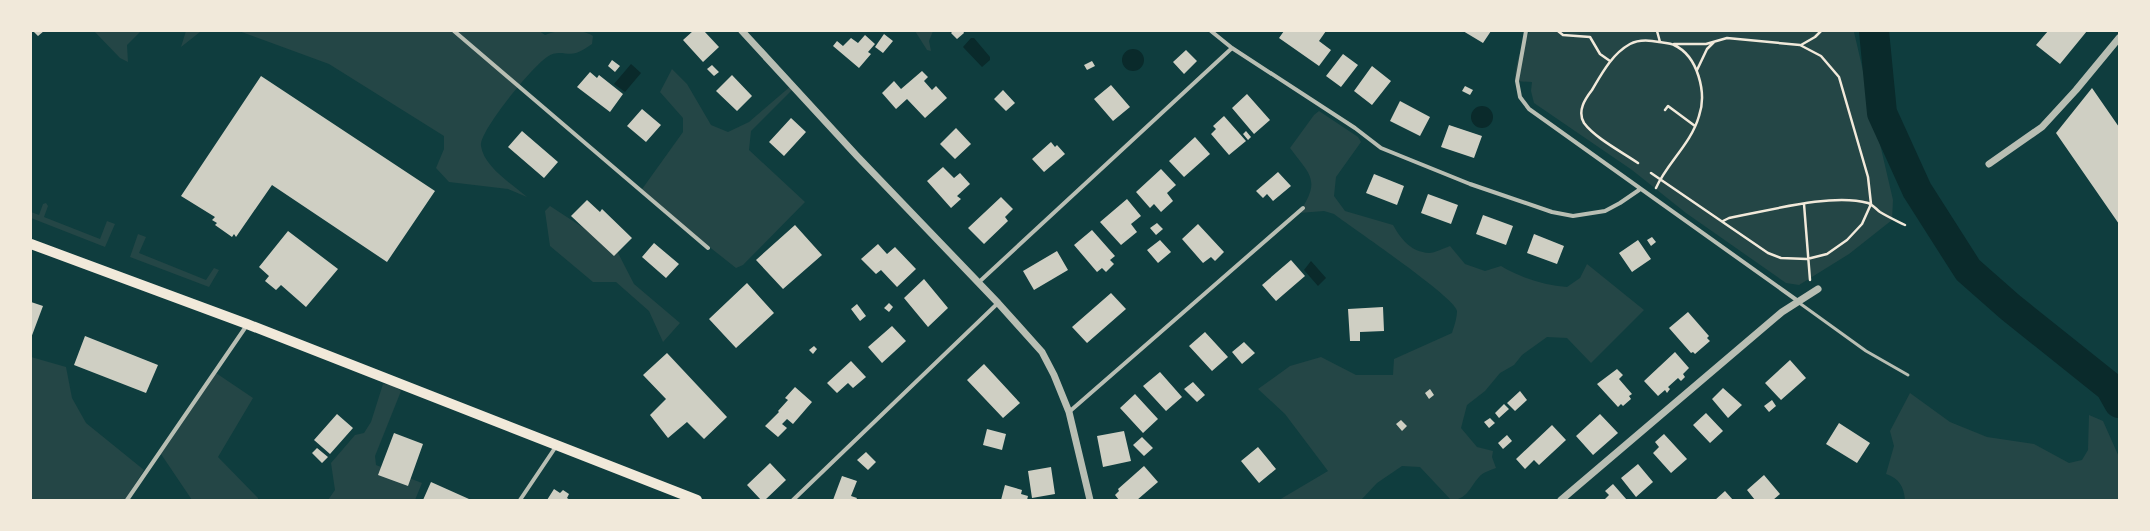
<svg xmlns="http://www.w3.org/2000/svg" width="2150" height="531" viewBox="0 0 2150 531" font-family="'IBM Plex Serif',serif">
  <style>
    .green { fill: #244646 }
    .water { fill: #0a2a2b }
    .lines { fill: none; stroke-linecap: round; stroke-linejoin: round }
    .river { stroke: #0a2a2b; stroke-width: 30 }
    .building { fill: #cfcfc3 }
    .path { stroke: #f1e9da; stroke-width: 2.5 }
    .service { stroke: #b8beb3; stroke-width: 3 }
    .minor { stroke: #b8beb3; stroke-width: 4 }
    .tertiary { stroke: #b8beb3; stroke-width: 7 }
    .primary { stroke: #f1e9da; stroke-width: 10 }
  </style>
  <rect width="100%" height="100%" fill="#0f3d3e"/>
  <!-- green -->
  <path class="green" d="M94,31H141L127,45L128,62L120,58Z
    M186,31H211L200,32L181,47Z
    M239,31H539L545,35C559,29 581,28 593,36L592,44C587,47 582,51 576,53C567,56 558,49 547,57C534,65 478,132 481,146C484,167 512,184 527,197L508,189L449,182L436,168L444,149V136L329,64Z
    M915,31H933L929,41L931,51L927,50Z
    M1530,31L1854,32L1893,200L1892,220L1849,254L1799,285L1786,283L1686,213L1632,170L1534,103L1531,91L1532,82L1515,81C1515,64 1521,46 1530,31Z
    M672,69L687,84L711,125L728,132L749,122L792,85L793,89L751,131L749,150L805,202L743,265L736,268L640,192L683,132V118L660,92Z
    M1319,111L1358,137L1361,142L1336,177L1334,196L1345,211L1393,225C1401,239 1411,252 1429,253C1435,253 1444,248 1450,246L1465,264L1485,271L1501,266C1521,278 1544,285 1567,287L1580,278L1587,264L1644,310L1591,363L1567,338L1547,337L1522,355L1514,365L1500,373L1485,391L1467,405L1461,428L1477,447L1493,451L1492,457L1496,468C1491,470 1483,472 1479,477C1470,487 1467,500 1451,500L1420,467L1402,466L1377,483L1361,500H1279L1328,471L1285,414L1258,389L1290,366L1321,357L1356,375H1393L1394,359L1452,333C1454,327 1457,318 1457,311C1456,298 1351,227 1334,214L1324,211L1299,213C1321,180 1311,176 1290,148L1314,115Z
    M46,203L48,206L44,217L100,239L107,221L115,224L105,247L31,218V212L39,215L43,204Z
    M550,206L616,249L634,284L680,323L663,342L649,311L616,282H593L550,246L545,211Z
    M138,234L146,237L139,253L206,280L214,268L219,270L209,287L130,257Z
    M31,357L66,367L72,398L86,423L144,470L125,500H31Z
    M216,373L253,398L218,457L258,498V500H192L161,454Z
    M383,384L393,385L401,391L375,456L376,465L422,483L415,500H328L335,490L331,463L355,435L364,433L371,422Z
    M1910,393L1950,422L1987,437L2034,444L2069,463L2082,460L2088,450L2089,415L2103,421L2119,457V500H1905C1904,487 1899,478 1886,474L1894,446L1890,431Z"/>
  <!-- water -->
  <path class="water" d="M971,38H974L990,57V60L982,67L963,47Z
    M1122 60a11 11 0 1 1 22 0a11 11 0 1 1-22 0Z
    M631,64L641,73L625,92L614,84Z
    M1471 117a11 11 0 1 1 22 0a11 11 0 1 1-22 0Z
    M1311,261L1326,278L1318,286L1304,270Z"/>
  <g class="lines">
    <!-- river -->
    <path class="river" d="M1874,31L1882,113L1917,190L1968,270L2010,307L2110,387L2119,403"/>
  </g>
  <!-- building -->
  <path class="building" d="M33,31H44L38,36Z
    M693,31H704L719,47L703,62L683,40Z
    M953,31H963L964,33L957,39L951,33Z
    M1284,31H1326L1319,41L1331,50L1319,66L1279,38Z
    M1463,31H1491L1483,43Z
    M2048,31H2087L2060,64L2036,45Z
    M884,34L893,41L883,53L875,47Z
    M865,35L875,44L868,52L871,54L859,68L833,46L837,41L843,46L851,38L858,43Z
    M1186,50L1197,61L1184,74L1173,62Z
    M1343,54L1358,65L1341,87L1326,76Z
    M612,60L620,66L615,72L608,66Z
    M1092,61L1095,66L1087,70L1084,65Z
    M712,65L719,72L714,76L707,69Z
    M1372,66L1391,81L1372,105L1354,91Z
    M922,71L928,77L924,81L932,90L936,86L947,98L925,118L907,99L896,109L882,93L894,81L901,89Z
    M590,72L597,78L599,75L623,94L610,112L577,87Z
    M732,75L752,96L737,111L716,91Z
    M261,76L435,191L387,262L272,185L236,237L234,234L232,237L215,225L217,223L212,220L215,217L181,196Z
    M1111,85L1130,107L1113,121L1094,99Z
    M1465,86L1473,90L1470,95L1462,91Z
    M2092,88L2119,127V224L2056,133Z
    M1003,90L1015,103L1006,111L994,99Z
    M1247,94L1270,120L1254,134L1232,108Z
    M1400,101L1430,117L1420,136L1390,121Z
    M642,109L661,125L646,142L627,126Z
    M1224,116L1246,141L1229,155L1211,134L1216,129L1213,126Z
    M791,118L806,132L784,156L769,142Z
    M1449,125L1482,136L1474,158L1441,147Z
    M956,128L971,144L955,159L940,144Z
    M522,131L558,162L544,178L508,147Z
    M1246,131L1251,137L1248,140L1243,134Z
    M1195,137L1210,154L1184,177L1169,161Z
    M1051,142L1055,147L1057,145L1065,154L1044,172L1032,159Z
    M943,167L954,178L960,173L970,184L957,196L961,199L951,208L927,181Z
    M1161,169L1176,185L1167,193L1173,201L1161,212L1154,204L1150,208L1136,192Z
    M1278,172L1291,186L1273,201L1267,194L1263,198L1256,191Z
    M1374,174L1404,186L1397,205L1366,193Z
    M1428,194L1458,205L1451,224L1421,213Z
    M1001,197L1013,209L1005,217L1008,221L984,244L968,228Z
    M1127,199L1141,216L1131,224L1137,232L1121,245L1100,222Z
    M587,200L600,212L602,209L632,238L614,256L571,216Z
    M1483,215L1513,226L1506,245L1476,234Z
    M1157,223L1163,229L1156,235L1150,228Z
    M1198,224L1224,252L1215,261L1211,257L1203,263L1182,239Z
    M795,225L822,255L783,289L756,260Z
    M1092,230L1115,256L1110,260L1114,264L1106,272L1102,268L1097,272L1074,245Z
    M288,231L338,269L306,307L281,285L276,290L265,281L269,276L259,267Z
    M1534,234L1564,246L1557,264L1527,253Z
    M1652,237L1656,242L1651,246L1647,240Z
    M1160,240L1171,252L1158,263L1147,250Z
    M1638,240L1651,259L1632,272L1619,253Z
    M654,243L679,264L666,278L642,257Z
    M878,244L887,254L895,247L916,269L897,287L881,270L876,274L861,259Z
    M1057,251L1068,270L1034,290L1023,271Z
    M1291,260L1305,276L1276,301L1262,285Z
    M924,279L948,308L928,327L904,298Z
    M747,283L774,313L736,348L709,319Z
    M1111,293L1126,309L1087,343L1072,327Z
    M31,302L43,306L31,338Z
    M889,303L893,307L889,312L884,308Z
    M857,304L866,316L860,321L851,309Z
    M1383,307L1384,331L1360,332V341H1350L1348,309Z
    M1688,312L1709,336L1707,338L1710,341L1695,354L1693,352L1691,353L1669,328Z
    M892,326L906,341L882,363L868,347Z
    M1205,332L1228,357L1212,371L1189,346Z
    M85,336L158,365L146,393L74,365Z
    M1244,342L1255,353L1242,364L1232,352Z
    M814,346L817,349L813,354L809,350Z
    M1675,352L1689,368L1683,374L1685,377L1681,381L1678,378L1668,387L1670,389L1667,393L1665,390L1658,396L1644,381Z
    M667,353L727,417L704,439L687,422L668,438L650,415L666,399L643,375Z
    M1790,360L1806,378L1781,400L1765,383Z
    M851,361L866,377L853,388L848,383L837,393L827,383Z
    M984,364L1020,403L1003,418L967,380Z
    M1617,369L1623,375L1619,379L1632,394L1629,396L1631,399L1623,406L1621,404L1618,407L1597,384Z
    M1160,372L1182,397L1166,411L1143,386Z
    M1193,382L1205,395L1197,402L1184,389Z
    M795,387L812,402L793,424L787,419L782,424L787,428L778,437L765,426L779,412L778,411L788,400L785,398Z
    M1723,388L1742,405L1728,418L1712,399Z
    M1430,389L1434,395L1429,399L1425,393Z
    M1520,391L1527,400L1515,411L1507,403Z
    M1135,394L1158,419L1143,433L1120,408Z
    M1772,400L1776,406L1769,412L1764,406Z
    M1504,404L1509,409L1499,418L1495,413Z
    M1706,413L1723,431L1710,443L1693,425Z
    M337,414L353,428L330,454L314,440Z
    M1600,414L1618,433L1593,455L1576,436Z
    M1490,418L1495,423L1489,428L1484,422Z
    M1401,420L1407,426L1402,431L1396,424Z
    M1839,423L1870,443L1857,463L1826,444Z
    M1552,425L1566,440L1539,465L1534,460L1525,469L1516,459Z
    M987,429L1006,434L1002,450L983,445Z
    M1124,431L1131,461L1103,467L1097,436Z
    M394,433L423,444L408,486L378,475Z
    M1664,434L1687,459L1671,473L1653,453L1659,447L1655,442Z
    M1507,435L1512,441L1503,449L1498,443Z
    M1142,437L1153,448L1144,456L1133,445Z
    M1258,447L1276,469L1259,483L1241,461Z
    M317,448L328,457L322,463L312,453Z
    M866,452L876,462L868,470L857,460Z
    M770,463L786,480L765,500H761L747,485Z
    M1638,464L1653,482L1636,497L1621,478Z
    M1144,466L1158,482L1137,500H1119L1115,495L1119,491L1118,489Z
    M1051,467L1055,494L1032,498L1028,471Z
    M1764,475L1780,494L1773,500H1755L1747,490Z
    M842,476L857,481L851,496L857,498L856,500H833Z
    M431,482L469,499L468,500H423Z
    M1613,484L1627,500H1604L1609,495L1605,491Z
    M1005,485L1022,490L1021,494L1028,496L1027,500H1001Z
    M554,489L560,493L563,490L569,494L567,498L570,500H547Z
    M1725,491L1733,500H1715Z"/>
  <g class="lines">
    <!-- path -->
    <path class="path" d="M1558,31L1563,35L1590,37L1600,54L1610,61
      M1657,31L1660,42
      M1801,45L1815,37L1821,31
      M1697,70L1707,49L1714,42
      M1665,110L1668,106L1695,126
      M1638,163C1622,152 1595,138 1584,123C1577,111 1585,99 1592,90C1602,73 1612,54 1630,44C1639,39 1650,40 1659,42C1664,43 1670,43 1674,45C1698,56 1707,93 1699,116C1691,144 1667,163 1656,188
      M1651,173L1768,253L1781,258L1807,259L1827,254L1847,240L1862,224L1871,204L1868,177L1839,77L1821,56L1800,45L1727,38L1706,44H1674
      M1804,204L1810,280
      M1723,221L1729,218C1768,211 1831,193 1868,203C1873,205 1876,209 1880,212C1888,217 1897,221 1905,225"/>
    <!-- service -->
    <path class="service" d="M1798,302L1866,351L1908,375"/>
    <!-- minor -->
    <path class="minor" d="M454,31L708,248
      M1211,31L1232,48L1355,128L1381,148L1470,184L1552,212L1573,216L1605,211L1620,203L1639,190
      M1526,31L1517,81L1520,97L1529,109L1798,301
      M978,283L1232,48
      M1069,412L1303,208
      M127,500L247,325
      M520,500L557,445
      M793,500L998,303"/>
    <!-- tertiary -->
    <path class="tertiary" d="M742,31L857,156L998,303L1042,352L1054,375L1069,412L1090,500
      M1989,164L2042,127L2076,90L2119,38
      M1561,500L1782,312L1818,289"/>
    <!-- primary -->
    <path class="primary" d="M31,244L247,324L697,500"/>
  </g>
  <!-- border -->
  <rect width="2150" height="531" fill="none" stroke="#f1e9da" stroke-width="64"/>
</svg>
